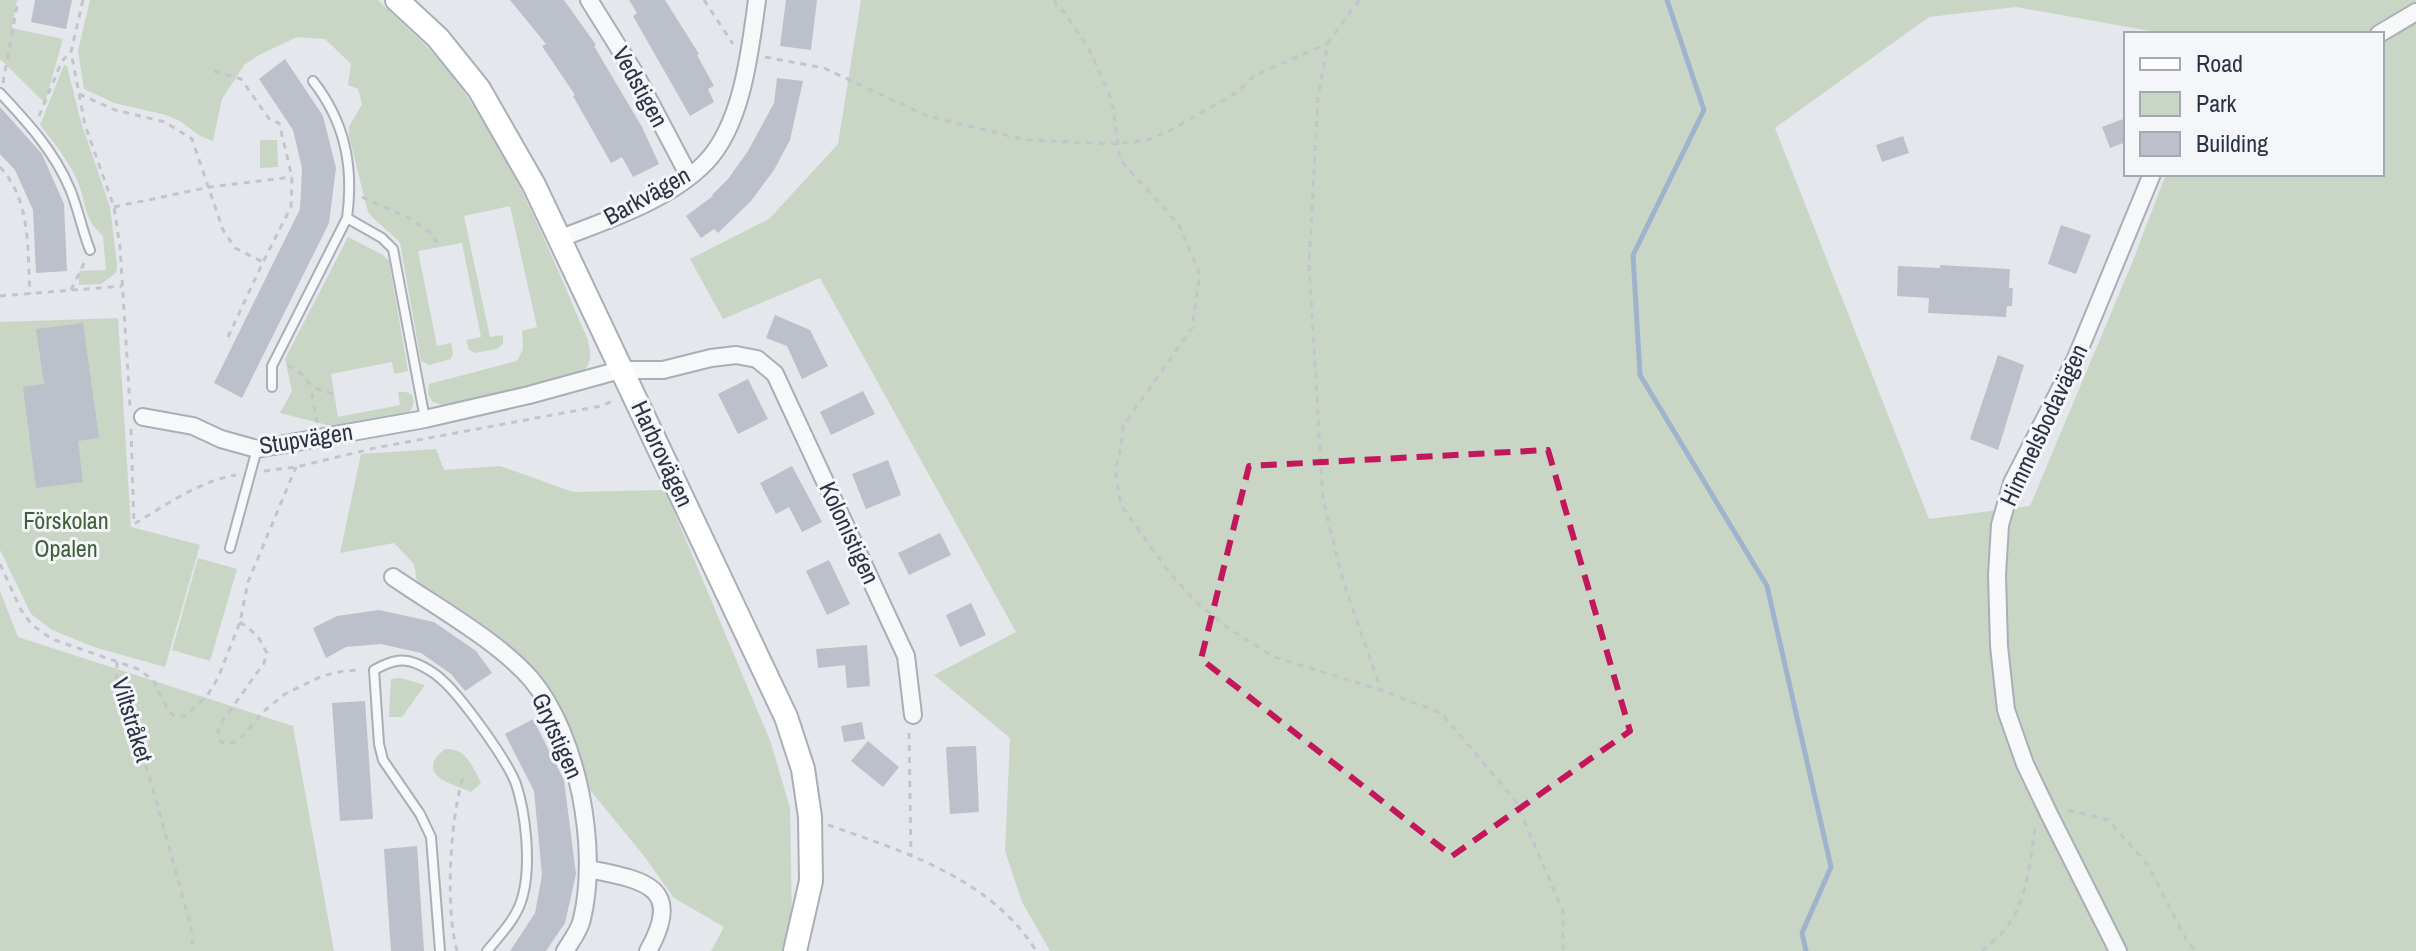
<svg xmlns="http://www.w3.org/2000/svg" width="2416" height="951" viewBox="0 0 2416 951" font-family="'Archivo Narrow',sans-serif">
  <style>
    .green { fill: #c9d6c5; fill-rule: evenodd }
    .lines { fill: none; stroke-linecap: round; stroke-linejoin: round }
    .stream { stroke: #9fb4cc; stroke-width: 5 }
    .building { fill: #bbc0ca }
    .lane-casing { stroke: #a9aeb7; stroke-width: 12 }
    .street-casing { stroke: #a9aeb7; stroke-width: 20 }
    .secondary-casing { stroke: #a9aeb7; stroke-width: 26 }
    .path { stroke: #c2c5cb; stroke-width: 3; stroke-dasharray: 6 6; stroke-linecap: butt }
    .lane { stroke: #f7f8fa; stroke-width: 8 }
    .street { stroke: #f7f8fa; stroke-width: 16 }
    .secondary { stroke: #fff; stroke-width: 22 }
    .marked { fill: none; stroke: #c2185b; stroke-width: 6; stroke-dasharray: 16 10; stroke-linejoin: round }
    .labels { text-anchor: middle; stroke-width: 6; stroke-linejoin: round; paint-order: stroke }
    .street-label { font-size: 24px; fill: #2b3445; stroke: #f4f6f9 }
    .park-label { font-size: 24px; fill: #3f6138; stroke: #f4f6f9 }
  </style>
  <rect width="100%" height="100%" fill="#e4e7ec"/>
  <!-- green -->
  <path class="green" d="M0,0H17L12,28L63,39L45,103L0,59Z
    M90,0H378C400,22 427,44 447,69C510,150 547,245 587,338C591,350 593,363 582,373C569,386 468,400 444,405L433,402L428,394L429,384L517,361L523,349L522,331L537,327L510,206L464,216L490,337L503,335V344L497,349L475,353L469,350L466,340L481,337L462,243L418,251L437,346L451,343L453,354L451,359L429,365L421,361L400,243C390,231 377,224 368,212L349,136V127L362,104L358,89L348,85L351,64L325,39L297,37L259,55L244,65L222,99L213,141L200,136L180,121L166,115L114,103L84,89L78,51Z
    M861,0H2416V951H1050L1022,902L1005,851L1010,738L934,675L1016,632L820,278L723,319L690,259L769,219L838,144ZM2016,7L2167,34H2382V174H2166L2132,263L2030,506L1929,519L1775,128L1929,17Z
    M64,65L67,66L81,122L110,207L117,264L116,273L101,284L79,285V271L106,270L103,236C84,219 87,207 79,185C70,162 55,144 40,125Z
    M260,140H277L278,167L260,168Z
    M348,237L383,255L389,261L408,371L394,374L392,362L331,374L338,417L400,405L398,392H406L412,395L414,402L411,410L404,415L335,427L280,413L292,391L285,359Z
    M118,318L131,527L200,545L165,667L94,647L52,630L31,614L0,550V322Z
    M436,449L444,470L500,466L573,492L665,490L771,743L790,808L792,919L786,951H711L724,927L674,898L644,856L590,790L577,743L554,699L494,637L417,581L414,564L394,543L340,553L361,454Z
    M198,558L237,569L210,661L172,650Z
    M0,591L18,637L293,726L334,951H0Z
    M401,678L425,685L402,717H389L391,679Z
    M445,749C467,748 472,766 481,783L471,792C452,784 413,775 445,749Z"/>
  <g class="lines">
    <!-- stream -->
    <path class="stream" d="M1667,0L1704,110L1633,255L1640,375L1767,586L1831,867L1802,933L1806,951"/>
  </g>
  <!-- building -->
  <path class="building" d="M35,0H72L66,29L31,22Z
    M510,0H564L596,45L594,46L642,127L659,164L633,177L622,157L611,163L573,96L575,95L542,46L546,44Z
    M629,0H665L699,54L697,55L714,86L708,89L714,102L690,116L633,16L637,13Z
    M786,0H817L811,50L780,46Z
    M285,59L323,116L336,168L329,223L242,398L214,383L300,209L302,168L293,130L259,79Z
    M777,78L803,81L790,140L774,170L751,201L718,233L714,229L701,238L686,216L713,196L712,195L728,179L748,151L774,103Z
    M0,107L42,154L64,204L67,271L36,273L33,210L15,170L0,154Z
    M2126,118V142L2110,148L2102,127Z
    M1903,136L1909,153L1882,162L1876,145Z
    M2061,225L2091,235L2076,274L2048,264Z
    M1940,265L2010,269L2009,288H2013L2012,306H2007L2006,317L1928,313L1929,298L1897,296L1898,266L1940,268Z
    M775,315L810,330L828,366L802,379L787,346L766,338Z
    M83,323L99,438L78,441L83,482L36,488L23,387L44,384L36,329Z
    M1998,355L2024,365L1998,450L1970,439Z
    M748,379L768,419L738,434L718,394Z
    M863,391L875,414L831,435L820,412Z
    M888,460L901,495L866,509L852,474Z
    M792,466L822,522L802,532L789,507L776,514L760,483Z
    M940,533L951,555L909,575L898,553Z
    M829,560L850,604L827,615L806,571Z
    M971,603L986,635L960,647L946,615Z
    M379,610L434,622L476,651L492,673L465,691L451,674L421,653L381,644L346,647L326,658L313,628L337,616Z
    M867,645L870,686L847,688L845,665L818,668L816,649Z
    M365,701L373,819L340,821L332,703Z
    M533,719L564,780L576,874L565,923L546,951H510L535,913L542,875L534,791L505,734Z
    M862,722L865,739L844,742L841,726Z
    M868,741L899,767L883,787L851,761Z
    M976,746L979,812L950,814L946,747Z
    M417,846L424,951H391L384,849Z"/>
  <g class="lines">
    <defs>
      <path id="lane" d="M0,93C28,123 54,151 70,189C78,208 82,230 90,250
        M347,218L382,238L393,249L425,419
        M272,387V366L347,218C354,166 345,122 313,81
        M230,548L257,449
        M440,951L431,837L420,814L383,760L379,744L374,670C387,663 400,657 415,663C423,666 435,673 441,679C461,696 507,760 516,784C526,814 531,864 523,895C518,917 501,934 487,951"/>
      <path id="street" d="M589,0L634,72L689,176
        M2379,34L2416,12
        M561,238C608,220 671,199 706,162C743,123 750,50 757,0
        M143,417L193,426L221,439L257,449L425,419L529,395L620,370H663L711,358L736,355L757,359L775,374L906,656L913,715
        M393,577C435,606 498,641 531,679C578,735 599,848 582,919C580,930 571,941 565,951
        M589,869C643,880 685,886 648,951
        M2118,951L2049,814L2025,764L2006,710L1999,646L1997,575L2000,525L2012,483L2076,358L2152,174"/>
      <path id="secondary" d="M397,0L438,38L479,89L534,185L786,717L803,769L810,817L811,881L795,951"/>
    </defs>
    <!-- lane casing -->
    <use href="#lane" class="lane-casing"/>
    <!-- street casing -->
    <use href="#street" class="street-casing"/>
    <!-- secondary casing -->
    <use href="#secondary" class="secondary-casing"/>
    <!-- path -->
    <path class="path" d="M83,0L71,52L85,125L114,207L120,247L130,406
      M704,0L733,44
      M1055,0L1056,6L1064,12L1089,49L1112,101L1120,160L1179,225L1200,274L1192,328L1123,426L1121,448L1115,471L1121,505L1168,571L1196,602L1228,628L1274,657L1381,690L1441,713L1515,800L1563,911V951
      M1359,0L1328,43L1318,96L1309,265L1323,500L1343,581L1381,690
      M765,57L824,68L927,116L1027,140L1116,144L1148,140L1169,131L1236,93L1254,76L1328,43
      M214,71L241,79L270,120L279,123L292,177L291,207L263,262L228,337
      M3,83L18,0
      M79,94L115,110L165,122L192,139L223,230L235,248L263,262
      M39,116L62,61L71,52
      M0,167C32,202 27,250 30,294
      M362,197L409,218L433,234L439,247
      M114,207L210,187L292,177
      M71,290L85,261
      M0,296L122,286
      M288,366C304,371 302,379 314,387C320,391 327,392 334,394
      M317,423L312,395L317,390
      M131,429L134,524C166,505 199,481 236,475
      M264,471L296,467L375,448L601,406L613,401
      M0,564L21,610L32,625L52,639L138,669L153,680L169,712L176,717L185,716L207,696L218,678L240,622L248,582L296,467
      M240,622L257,635L267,653L264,663L219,726L218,736L221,742L230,744L239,740L264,711L285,694L322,676L344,671L361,670
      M117,662V683L149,775L191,927L193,951
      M909,733L911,857
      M2068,810L2108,820L2148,865L2188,943L2196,951
      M828,825C903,851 992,879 1036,951
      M457,951C445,906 450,821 463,777
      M1982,951C1991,943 2002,934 2009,924C2028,896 2030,861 2035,828L2038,826"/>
    <!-- lane -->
    <use href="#lane" class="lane"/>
    <!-- street -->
    <use href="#street" class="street"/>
    <!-- secondary -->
    <use href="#secondary" class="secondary"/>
  </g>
  <!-- marked area -->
  <path class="marked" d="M1548,450L1630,731L1452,856L1201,659L1249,466Z"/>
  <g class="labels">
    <!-- street labels -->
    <g class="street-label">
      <text transform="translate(640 87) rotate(61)" y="8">Vedstigen</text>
      <text transform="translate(647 196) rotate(-29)" y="8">Barkvägen</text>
      <text transform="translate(2044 425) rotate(-65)" y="8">Himmelsbodavägen</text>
      <text transform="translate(306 439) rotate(-9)" y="8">Stupvägen</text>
      <text transform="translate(662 454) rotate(65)" y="8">Harbrovägen</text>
      <text transform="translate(849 533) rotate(65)" y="8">Kolonistigen</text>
      <text transform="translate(132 720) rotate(73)" y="8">Viltstråket</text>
      <text transform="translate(557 736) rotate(66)" y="8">Grytstigen</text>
    </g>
    <!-- park labels -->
    <g class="park-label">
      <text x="66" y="529">Förskolan<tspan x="66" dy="28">Opalen</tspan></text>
    </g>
  </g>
  <!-- legend -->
  <rect x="2124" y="32" width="260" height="144" fill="#f4f6f9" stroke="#a4a8b1" stroke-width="2"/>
  <rect x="2140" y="58" width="40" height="12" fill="#ffffff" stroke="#a4a8b1" stroke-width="2"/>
  <text x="2196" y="72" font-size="24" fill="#2b3445">Road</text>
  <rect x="2140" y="92" width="40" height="24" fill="#c9d6c5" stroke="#a4a8b1" stroke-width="2"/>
  <text x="2196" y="112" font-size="24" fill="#2b3445">Park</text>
  <rect x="2140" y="132" width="40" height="24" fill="#bbc0ca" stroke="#a4a8b1" stroke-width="2"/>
  <text x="2196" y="152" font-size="24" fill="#2b3445">Building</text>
</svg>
